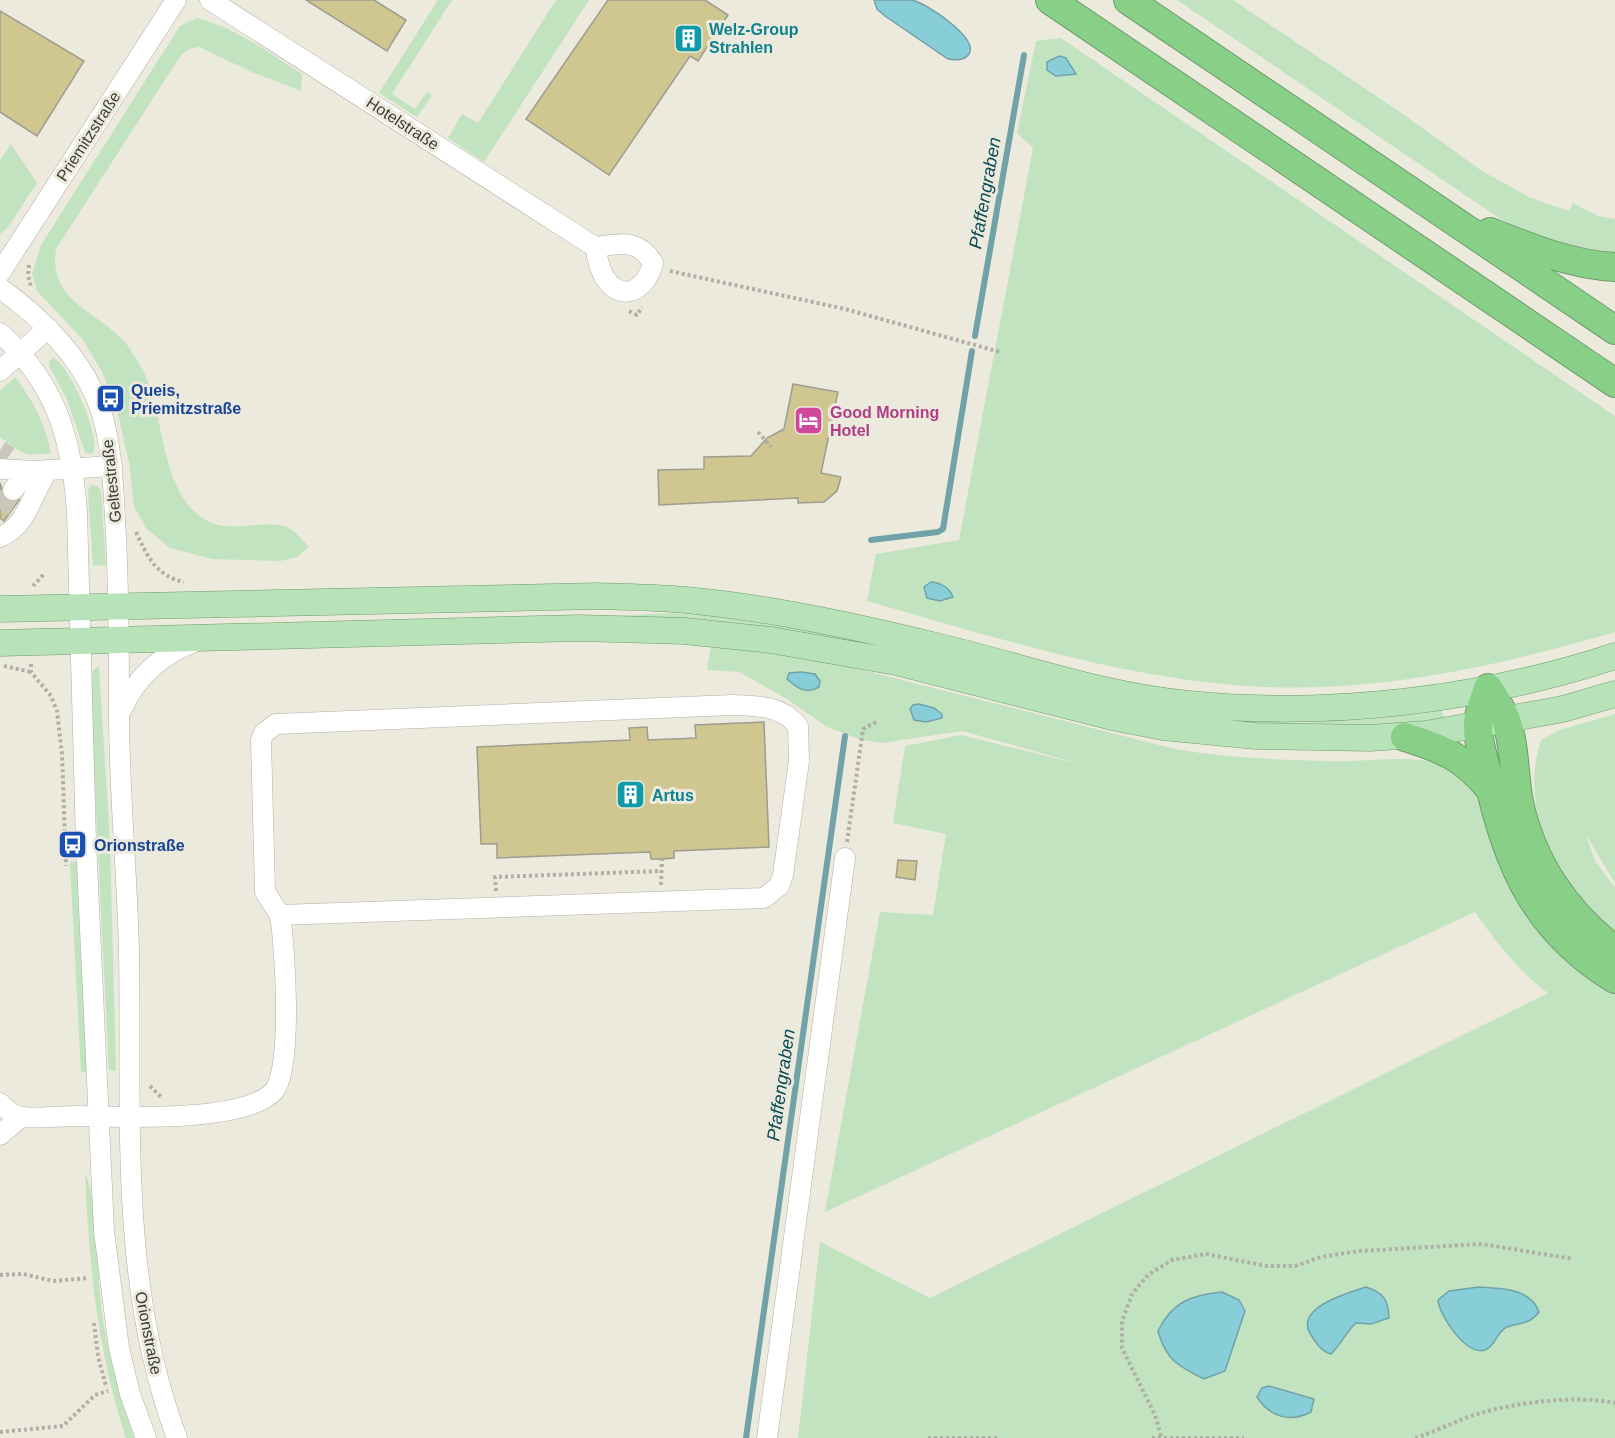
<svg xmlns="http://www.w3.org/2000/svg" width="1615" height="1438" viewBox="0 0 1615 1438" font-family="Helvetica,sans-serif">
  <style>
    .green { fill: #c2e3bf }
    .water { fill: #88ced9; stroke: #71a2a8; stroke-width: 1.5 }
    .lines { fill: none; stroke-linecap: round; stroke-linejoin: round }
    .stream { stroke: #71a2a8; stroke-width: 6 }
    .building { fill: #cfc690; stroke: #9e9c91; stroke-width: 1.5 }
    .minor-tunnel { stroke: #c9c7bc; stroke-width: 20; stroke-dasharray: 20 10; stroke-linecap: butt }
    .minor-casing { stroke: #b1afa4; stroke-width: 21 }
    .major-casing { stroke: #6d9c6b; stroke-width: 27 }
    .highway-casing { stroke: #6d9c6b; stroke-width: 30 }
    .path { stroke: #b0afa5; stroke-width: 4; stroke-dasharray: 3 3; stroke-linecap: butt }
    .minor { stroke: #fff; stroke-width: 20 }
    .major { stroke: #b8e3b8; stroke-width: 26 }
    .highway { stroke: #88d088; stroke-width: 28 }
    .labels { text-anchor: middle; stroke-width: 6; stroke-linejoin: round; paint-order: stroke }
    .culture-label { font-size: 16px; font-weight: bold; fill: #0d838f; stroke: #eceadd; text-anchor: start }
    .street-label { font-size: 16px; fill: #3b3b36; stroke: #eceadd }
    .transit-label { font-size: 16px; font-weight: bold; fill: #164399; stroke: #eceadd; text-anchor: start }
    .hotel-label { font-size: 16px; font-weight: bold; fill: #b23c85; stroke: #eceadd; text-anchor: start }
    .water-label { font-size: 18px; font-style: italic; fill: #084952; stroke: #eceadd }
  </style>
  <rect width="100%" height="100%" fill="#eceadd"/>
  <!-- green -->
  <path class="green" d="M438,0H452L392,94L415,109L427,92L432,95L417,117L379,93Z
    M556,0H589L484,162L448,138L462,114L478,123Z
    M1177,0H1233L1403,114L1482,171L1531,198L1569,211L1573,203L1598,216L1615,219V262L1540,240L1502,220Z
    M197,18C236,28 268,52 302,74L301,91L254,73L199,47L189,49L181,55L56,249C48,300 94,310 122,339C129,346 135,357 140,365C166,409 158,491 204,519C229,534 255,521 280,525C293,527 301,539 309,547L297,557L280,561L212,559L170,548L146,528L134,506L129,463L116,405L102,372L83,340L37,291L32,274L41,245L180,26Z
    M1061,38L1615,416V632C1503,665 1383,692 1266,687C1129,681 998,638 867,601L876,554L959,540L1033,148L1017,133L1036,41Z
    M11,144L37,183L8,227L0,234V160Z
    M54,358C71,369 99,432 94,452L90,454L85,452L66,397L50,368L49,361Z
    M15,377C33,400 46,425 51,453C20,457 24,453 0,437V391Z
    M92,485L97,486L101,491L106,565L93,566L88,490Z
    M670,613L730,617L843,636L1189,715L1253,721L1308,723L1442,710L1445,723L1385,728L1189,721L843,640L599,617Z
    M711,646L823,660L1175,749C1227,758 1280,760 1332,761C1377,763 1427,749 1467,776L1615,985V1438H798L820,1242L930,1298L1548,993C1520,973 1495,941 1475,912L825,1212L880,912L933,915L946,834L893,823L905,746L961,735L1084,765L962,731L882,743L862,740L827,727L787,699L739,672L707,670Z
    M99,666L110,842L116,1071L109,1070L90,692L93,670Z
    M1615,714V883L1586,835L1595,861L1615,887V934C1560,886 1517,815 1541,740L1559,730Z
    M70,862H77L88,1072H81Z
    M85,1172C100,1211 96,1270 102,1313C108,1356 121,1397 134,1438H126C97,1351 89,1263 85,1172Z"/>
  <!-- water -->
  <path class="water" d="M874,0C886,0 900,0 912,0C926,3 979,38 969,54C964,61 956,60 948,59L885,16L877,9Z
    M1059,56L1066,58L1076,74L1056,76L1047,70V62Z
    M931,582C942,583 949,587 953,597L940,601L927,598L924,587Z
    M801,672L815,674L820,681L819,687C806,695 797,688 787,679L789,673Z
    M919,704L934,708L942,714V718L926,722L914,720L910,709L913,705Z
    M1366,1287C1384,1293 1388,1299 1389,1318L1371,1324L1356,1323C1345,1333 1341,1345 1331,1354C1322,1352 1316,1343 1311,1335C1293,1308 1348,1293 1366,1287Z
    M1479,1287C1500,1288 1531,1288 1539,1312C1529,1325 1521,1322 1507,1327C1496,1332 1496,1346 1485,1350C1466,1356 1439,1315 1438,1300L1449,1291Z
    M1222,1292L1239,1300L1245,1311L1225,1371L1204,1379C1178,1366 1166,1360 1158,1331C1172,1302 1191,1295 1222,1292Z
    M1269,1386L1314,1399L1311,1412C1290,1423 1270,1417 1257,1397L1262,1388Z"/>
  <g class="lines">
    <!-- stream -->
    <path class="stream" d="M975,336L1024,55
      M871,540L938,532L943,529L972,351
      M746,1438L845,736"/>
  </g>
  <!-- building -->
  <path class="building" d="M306,0H374L406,20L387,51Z
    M608,0H705L728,15L698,61L690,56L609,175L526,119Z
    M0,11L84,61L37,136L0,112Z
    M793,384L838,392L821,473L841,477L837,491L824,502L798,503V498L659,505L658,470L704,469V457L751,456L767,438L784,429Z
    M0,483L5,499L11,502L19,500L4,521L0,518Z
    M764,722L769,847L674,851V858L662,859H651L650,852L497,858V844H481L477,747L630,740L629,728L647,727L648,740L696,738L695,725Z
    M898,860L917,861L915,880L896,877Z"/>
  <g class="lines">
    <!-- minor-tunnel -->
    <path class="minor-tunnel" d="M0,450L9,456
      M0,509L13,490"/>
    <defs>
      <path id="minor" d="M210,0L595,247C621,244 638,238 653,263C645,295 615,304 601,270C598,263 597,254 595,247
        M0,273L176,0
        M0,288C43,319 84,359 101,411C112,446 113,483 115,518C119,583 119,646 119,711C119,791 127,871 129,951C132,1115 118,1282 177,1438
        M0,333C57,385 72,439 77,513L86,842L104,1231L119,1348L130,1394L146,1438
        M0,371L48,328
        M0,469L34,471L112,466
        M13,490L24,477L34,471
        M0,537C28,526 32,492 48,470
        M122,709C137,675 162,654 197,641
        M0,1103C6,1110 14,1116 23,1117C41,1119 60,1116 78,1116C120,1117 246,1123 274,1091C293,1068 285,947 280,915L764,898L779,886L783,875L799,761L798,726C781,705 757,706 732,705L276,724L264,733L261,740L265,892L280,915
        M0,1135L21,1117
        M767,1438L845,858"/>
      <path id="major" d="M0,609L598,596C627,597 657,597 686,600C771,608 854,626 936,646C1021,666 1102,696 1189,704C1330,718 1481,700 1615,656
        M0,643L580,628L684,631L771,640L896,662L1112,717L1163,727L1256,736L1370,738L1426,734L1563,709L1615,694"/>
      <path id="highway" d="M1050,0L1615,383
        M1128,0L1615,330
        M1490,232C1530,248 1572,265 1615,267
        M1488,688C1485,700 1477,715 1478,728C1478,743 1485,762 1488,777C1507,865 1536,931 1615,979
        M1488,688C1494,698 1502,709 1506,720C1515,745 1514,776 1519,802C1531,862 1567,914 1615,950
        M1405,737C1443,749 1464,757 1490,789"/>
    </defs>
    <!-- minor casing -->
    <use href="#minor" class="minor-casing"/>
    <!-- major casing -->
    <use href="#major" class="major-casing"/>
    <!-- highway casing -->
    <use href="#highway" class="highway-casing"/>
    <!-- path -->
    <path class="path" d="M29,265L28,275L31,287
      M670,271L845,309L1000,352
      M629,311L637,315L642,307
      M758,432L771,447
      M136,532C147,556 156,576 184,582
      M33,586L45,573
      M31,664V672L51,696L57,711L62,754L66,866
      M4,666L31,672
      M847,842L863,729L876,722
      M661,885L662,859
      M496,891L495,877L661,871
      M150,1086L161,1097
      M0,1275L23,1274L53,1281L89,1278
      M94,1323L98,1356L106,1386
      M0,1432L63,1426L95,1395L108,1391
      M1161,1436L1155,1415L1122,1348V1321L1132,1294L1148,1275L1172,1260L1206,1254L1267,1266H1295L1321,1257L1359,1251L1482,1244L1573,1259
      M928,1438H1000
      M1152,1438H1244
      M1415,1438C1438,1431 1459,1419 1481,1413C1518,1402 1577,1395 1615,1403"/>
    <!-- minor -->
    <use href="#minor" class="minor"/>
    <!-- major -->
    <use href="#major" class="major"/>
    <!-- highway -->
    <use href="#highway" class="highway"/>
  </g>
  <!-- icons -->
  <defs>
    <symbol id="building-square" viewBox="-11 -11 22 22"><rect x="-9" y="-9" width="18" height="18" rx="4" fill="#0f9aa8" stroke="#eceadd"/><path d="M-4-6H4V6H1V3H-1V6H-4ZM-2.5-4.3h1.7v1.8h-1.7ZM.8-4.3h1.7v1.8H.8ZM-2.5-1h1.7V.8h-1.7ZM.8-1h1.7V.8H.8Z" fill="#fff"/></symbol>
    <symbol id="bus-square" viewBox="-11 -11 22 22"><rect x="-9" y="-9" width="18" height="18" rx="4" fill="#1a4fb4" stroke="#eceadd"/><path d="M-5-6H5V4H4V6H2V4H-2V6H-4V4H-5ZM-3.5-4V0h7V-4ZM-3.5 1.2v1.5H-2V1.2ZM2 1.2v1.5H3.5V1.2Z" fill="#fff"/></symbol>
    <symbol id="hotel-square" viewBox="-11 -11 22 22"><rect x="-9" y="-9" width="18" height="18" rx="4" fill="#d1479c" stroke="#eceadd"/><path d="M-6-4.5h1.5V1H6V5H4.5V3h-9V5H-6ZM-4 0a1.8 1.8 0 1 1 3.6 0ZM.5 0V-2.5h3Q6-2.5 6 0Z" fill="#fff"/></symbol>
  </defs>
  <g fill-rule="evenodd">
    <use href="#building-square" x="672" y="22" width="33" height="33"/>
    <use href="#bus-square" x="94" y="382" width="33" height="33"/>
    <use href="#hotel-square" x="792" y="404" width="33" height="33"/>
    <use href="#building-square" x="614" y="778" width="33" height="33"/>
    <use href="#bus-square" x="56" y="828" width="33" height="33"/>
  </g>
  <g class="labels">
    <!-- culture labels -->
    <g class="culture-label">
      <text x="709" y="35">Welz-Group<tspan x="709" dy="18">Strahlen</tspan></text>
      <text x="652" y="801">Artus</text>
    </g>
    <!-- street labels -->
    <g class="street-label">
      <text transform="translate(403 123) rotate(33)" y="6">Hotelstraße</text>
      <text transform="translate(88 136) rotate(-57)" y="6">Priemitzstraße</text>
      <text transform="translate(111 481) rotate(-96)" y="6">Geltestraße</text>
      <text transform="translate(149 1333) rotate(79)" y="6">Orionstraße</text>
    </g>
    <!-- transit labels -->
    <g class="transit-label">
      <text x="131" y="396">Queis,<tspan x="131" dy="18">Priemitzstraße</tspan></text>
      <text x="94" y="851">Orionstraße</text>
    </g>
    <!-- hotel labels -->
    <g class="hotel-label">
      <text x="830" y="418">Good Morning<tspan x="830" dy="18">Hotel</tspan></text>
    </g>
    <!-- water labels -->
    <g class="water-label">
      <text transform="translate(985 193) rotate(-80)" y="6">Pfaffengraben</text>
      <text transform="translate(781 1085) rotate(-82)" y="6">Pfaffengraben</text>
    </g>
  </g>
</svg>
